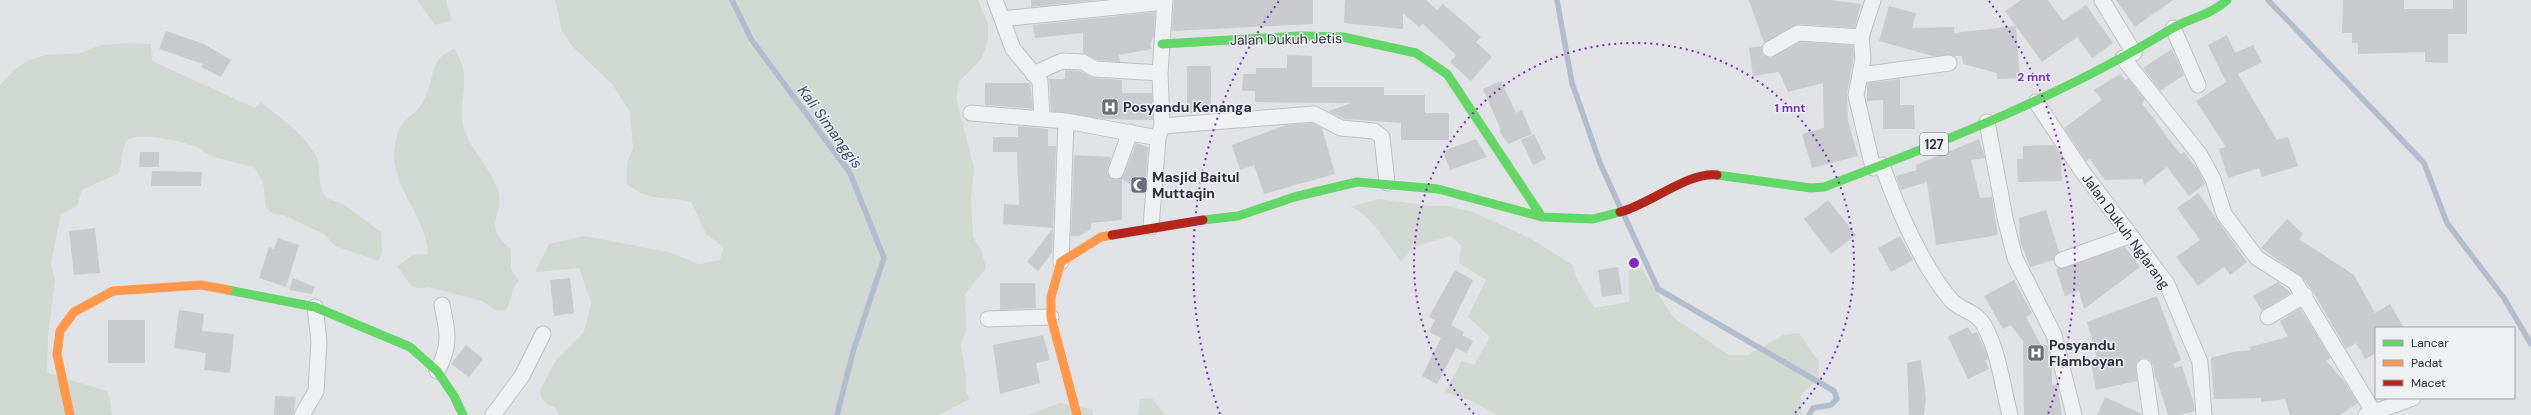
<svg xmlns="http://www.w3.org/2000/svg" width="2531" height="415" viewBox="0 0 2531 415" font-family="'DM Sans',sans-serif">
  <style>
    .green { fill: #d1d8d1 }
    .lines { fill: none; stroke-linecap: round; stroke-linejoin: round }
    .stream { stroke: #b1bdce; stroke-width: 5.5 }
    .building { fill: #c9cacd }
    .street-casing { stroke: #bfc0c3; stroke-width: 17 }
    .street { stroke: #eff0f2; stroke-width: 15 }
    .fast { stroke: #63d668; stroke-width: 9 }
    .slow { stroke: #ff974d; stroke-width: 9 }
    .jam { stroke: #b3261e; stroke-width: 9 }
    .ring { fill: none; stroke: #7b2cbf; stroke-width: 2; stroke-dasharray: 2 4 }
    .labels { text-anchor: middle; stroke-width: 3; stroke-linejoin: round; paint-order: stroke }
    .shield { fill: #eef0f4; stroke: #646973; stroke-width: 1 }
    .shield-label { font-size: 13px; font-weight: bold; fill: #292f3c }
    .street-label { font-size: 14px; fill: #292f3c; stroke: #eef0f4 }
    .poi-label { font-size: 14px; font-weight: bold; fill: #292f3c; stroke: #eef0f4; text-anchor: start }
    .water-label { font-size: 15px; font-style: italic; fill: #374c6c; stroke: #eef0f4 }
    .centre { fill: #7b2cbf; stroke: #eef0f4; stroke-width: 2 }
    .ring-label { font-size: 12px; text-anchor: middle; font-weight: bold; fill: #7b2cbf; stroke: #eef0f4; stroke-width: 3; stroke-linejoin: round; paint-order: stroke }
  </style>
  <rect width="100%" height="100%" fill="#e1e2e5"/>
  <!-- green -->
  <path class="green" d="M417,0H446L452,21L435,25Z
    M555,0H978L988,24V41L982,58L959,82L956,98L974,168L971,200L973,237L982,252L986,268L965,294L966,330L961,346L966,375V392L970,399L938,415H558L557,409L548,405L541,398L540,390L556,360L583,333L586,325L591,302L579,268L535,272L549,244L584,236L668,252L699,264L720,260L723,247L706,234L691,202C664,195 651,203 627,184V164L633,148L630,112L612,84L572,46L562,31Z
    M134,43L151,44L152,61L255,108L261,102C279,117 305,134 316,156C322,170 316,183 326,198L343,204L381,232L382,253L378,261L335,246L324,234L283,215L273,214L266,208L263,182L254,167C239,163 221,160 207,154C203,152 201,148 197,147C184,142 136,130 127,141C120,150 123,163 119,173L82,190L77,206L61,214L51,264L55,281L48,336L47,373L107,391L110,399L112,415H0V85L15,69L29,60L46,55L80,53L101,45Z
    M454,48C475,81 456,96 464,128C470,151 491,167 498,190C505,219 480,223 511,249V269L519,281C510,289 513,300 506,310L497,311L482,301L428,287C408,293 409,278 397,267L412,255L428,254C426,208 379,181 399,130C404,118 415,114 421,105C431,92 430,72 439,59C442,55 450,51 454,48Z
    M1379,199L1430,206H1447L1473,212L1530,238L1574,266L1575,275L1594,308L1629,302V270L1641,268L1674,318L1729,355H1748L1783,335L1799,333L1819,362L1818,379L1801,395L1802,415H1498L1472,401L1445,392L1462,361L1474,365L1490,337L1468,317L1486,280L1459,263L1461,245L1450,236L1414,247L1401,262C1389,246 1368,211 1350,207Z
    M1152,398L1165,415H1138L1140,399Z
    M1060,403L1092,409L1093,415H1027Z"/>
  <g class="lines">
    <!-- stream -->
    <path class="stream" d="M732,0L751,39L850,173L884,258L853,352L837,415
      M1557,0L1572,83L1600,163L1620,207
      M2268,0L2424,163L2447,223L2504,298L2531,344
      M1624,215L1658,289L1834,391L1837,399L1831,405L1813,408L1809,415"/>
  </g>
  <!-- building -->
  <path class="building" d="M1031,0H1097L1031,7Z
    M1174,0H1313V24L1172,31Z
    M1345,0H1426L1437,10L1443,4L1481,37L1476,42L1492,57L1471,81L1450,62L1456,55L1423,24L1419,27L1403,13V29L1344,23Z
    M1749,0H1830L1861,4L1855,28L1798,24L1764,43Z
    M2021,0H2048L2063,21L2086,5L2113,43L2092,58L2077,37L2042,62L2016,26L2020,78L1997,79V73L1963,64L1962,56H1933L1879,41L1889,6L1916,13L1912,28L1954,27V33L2016,26L2005,11Z
    M2116,0H2173L2135,27Z
    M2343,0H2404V9H2453V0H2467V34H2448V63L2425,62V52L2358,54V43H2352V33H2342Z
    M1155,12L1154,36L1150,44L1152,49L1119,55L1120,62L1098,60L1083,53V33L1035,38L1033,25Z
    M166,31L204,44L231,60L221,77L201,67L203,64L159,49Z
    M2227,35L2235,53L2253,45L2262,62L2238,74L2277,140L2288,137L2298,166L2262,177L2259,168L2228,178L2219,149L2226,147L2196,101L2226,82L2208,45Z
    M1800,42L1853,45L1854,56L1847,94L1848,121L1858,156L1812,168L1802,134L1824,128L1823,83L1788,92L1779,72L1753,76L1749,48L1762,46V54L1770,58Z
    M2172,49L2184,75L2160,91L2143,68Z
    M1287,55L1312,56V87H1384V95H1425V113H1449V140H1401V123L1344,119L1328,111L1352,103L1255,102V91H1242L1243,74H1256V68H1287Z
    M1187,66H1211V113H1187Z
    M1065,70L1080,71L1094,78L1122,80V93H1152L1153,120L1104,119L1051,111L1049,79H1065Z
    M2120,74L2125,80L2128,78L2145,100L2142,103L2180,154L2184,152L2199,171L2205,184L2189,196L2167,167L2144,185L2143,179L2105,180L2090,159L2086,161L2064,128L2102,100L2094,90Z
    M1900,79V105H1914L1915,129H1883V100L1867,101V83Z
    M1501,81L1516,113L1522,110L1532,134L1508,144L1499,131L1501,130L1483,89Z
    M985,83H1030L1033,109L985,105Z
    M1312,123L1322,128L1335,174L1264,194L1254,165L1240,170L1232,145L1286,125Z
    M1018,126L1048,129V146H1056L1053,228L1003,224L1004,204L1019,205L1017,152H993V137H1018Z
    M1534,134L1546,159L1533,165L1521,140Z
    M1476,139L1487,157L1450,170L1443,151Z
    M1979,139L1985,158L1971,160L1980,198L1992,197L1998,235L1936,245L1927,182L1901,190L1896,176L1917,170L1916,165Z
    M1136,143L1148,147L1145,188L1142,193L1122,179V220L1091,223V229L1079,236H1071L1074,155L1111,157L1107,173L1113,179L1118,180L1124,174Z
    M2054,145L2061,156L2062,181L2018,182L2017,159H2023V146Z
    M140,152H159V167H139Z
    M152,171L202,172L201,186H151Z
    M2198,193L2247,262L2230,275L2224,267L2198,286L2176,257L2200,240L2177,208Z
    M1828,200L1856,235L1831,254L1804,219Z
    M2046,210L2059,252L2053,260L2030,267L2020,241L2019,218Z
    M2287,219L2303,234L2299,239L2354,275L2375,313L2390,304L2404,328H2376V353L2365,359L2356,343L2346,349L2312,290L2302,277L2261,248Z
    M95,228L100,273L74,275L69,231Z
    M1053,228L1052,253L1038,271L1027,262Z
    M1900,236L1913,260L1891,272L1878,248Z
    M278,238L299,245L286,287L259,278L269,247L274,249Z
    M2125,247L2140,267L2084,309L2079,291L2065,296L2056,269Z
    M1618,267L1622,294L1602,297L1598,270Z
    M1455,270L1473,280L1451,325L1464,332L1462,335L1473,341L1467,353L1456,348L1437,384L1422,376L1441,338L1429,332L1435,320L1429,317Z
    M293,278L315,287L312,294L289,290Z
    M570,278L574,313L554,316L550,280Z
    M2014,280L2032,313L2026,317L2041,345H2047L2052,365V385L2057,384L2062,415H2024L2023,341L2011,325L2003,329L1984,296Z
    M2278,282L2291,293L2262,311L2253,296Z
    M1000,283H1035L1036,308L1000,310Z
    M2157,296L2181,360L2173,364L2175,368L2182,366L2194,404L2195,411L2181,415H2168L2156,377L2155,378L2153,365L2148,359L2142,358L2136,363L2137,381L2096,390L2091,363L2098,361L2087,322Z
    M2300,308L2331,358L2326,361L2345,382L2358,403L2340,415H2290L2285,399L2261,402V398L2214,399L2211,358L2233,352L2251,350L2250,347L2288,337L2280,321Z
    M179,310L204,314L202,331L234,334L230,373L204,370L206,353L174,348Z
    M108,320H145V363H108Z
    M1968,327L1972,334L1977,332L1985,349L1988,359L1985,360L1989,369L1968,379L1948,337Z
    M1043,335L1050,360L1036,363L1040,383L1000,394L993,345Z
    M466,345L483,359L469,377L451,364Z
    M1921,360L1926,398L1924,415H1909L1907,363Z
    M275,396L296,397L293,415H274Z
    M2105,397L2142,414V415H2097Z"/>
  <g class="lines">
    <defs>
      <path id="street" d="M995,0L1013,49L1040,81L1042,118
        M1873,0L1861,37L1863,59L1856,95L1873,168
        M2102,0L2134,53
        M1002,19L1165,2
        M2173,28L2198,85
        M1770,49L1798,33L1861,37
        M2123,58L2200,155L2213,179L2224,214L2257,258L2295,282L2373,411
        M1033,74L1062,61L1083,62L1095,69L1160,73
        M1861,75L1949,63
        M2036,102L2082,171L2167,284L2200,362L2204,415
        M971,113L1066,121L1158,138
        M1987,122L2005,218L2015,258L2054,335L2074,415
        M1162,126L1314,114L1341,128L1374,131L1382,137L1387,183
        M1882,165C1898,210 1920,263 1951,300C1961,311 1976,311 1984,325C1999,353 2002,384 2010,415
        M1116,171L1130,132
        M1151,227L1158,138L1162,126L1160,73L1165,0
        M2062,260L2129,236
        M1061,262L1066,121
        M2268,317L2305,295
        M988,319L1051,317
        M2144,367L2151,415
        M437,371C451,346 448,332 442,305
        M302,415L316,391L319,341L315,307
        M493,415L522,376L543,334
        M2366,415L2413,398"/>
    </defs>
    <!-- street casing -->
    <use href="#street" class="street-casing"/>
    <!-- street -->
    <use href="#street" class="street"/>
    <!-- fast -->
    <path class="fast" d="M1162,44L1299,36L1343,37L1416,53L1447,74L1542,217
      M1717,175L1811,188L1824,187C1943,142 2062,96 2171,29C2190,18 2211,15 2227,0
      M1203,220L1238,216L1294,197L1357,182L1438,189L1542,217L1593,219L1620,212
      M228,290L315,307L410,347L437,371L454,396L463,415"/>
    <!-- slow -->
    <path class="slow" d="M70,415L57,354L60,331L74,312L113,291L201,285L228,290
      M1077,415L1051,317V297L1061,262L1101,237L1112,235"/>
    <!-- jam -->
    <path class="jam" d="M1620,212C1649,205 1689,171 1717,175
      M1112,235L1203,220"/>
  </g>
  <!-- distance rings -->
  <g class="ring">
    <path d="M1474 414A220 220 0 1 1 1794 414"/>
    <path d="M1220 414A441 441 0 0 1 1279 1M1989 1A441 441 0 0 1 2048 414"/>
  </g>
  <!-- icons -->
  <defs>
    <symbol id="hospital-square" viewBox="-11 -11 22 22"><rect x="-9" y="-9" width="18" height="18" rx="4" fill="#696e77" stroke="#eef0f4"/><path d="M-5-5h3v3.5h4V-5h3V5h-3V1.5h-4V5h-3Z" fill="#fff"/></symbol>
    <symbol id="mosque-square" viewBox="-11 -11 22 22"><rect x="-9" y="-9" width="18" height="18" rx="4" fill="#696e77" stroke="#eef0f4"/><path d="M3.5-4.9A6 6 0 1 0 3.5 4.9A5 5 0 1 1 3.5-4.9Z" fill="#fff"/></symbol>
  </defs>
  <g fill-rule="evenodd">
    <use href="#hospital-square" x="1100" y="97" width="20" height="20"/>
    <use href="#mosque-square" x="1129" y="175" width="20" height="20"/>
    <use href="#hospital-square" x="2026" y="343" width="20" height="20"/>
  </g>
  <g class="labels">
    <!-- shield labels -->
    <rect class="shield" x="1920" y="133" width="28" height="22" rx="3"/>
    <g class="shield-label">
      <text x="1934" y="149">127</text>
    </g>
    <!-- street labels -->
    <g class="street-label">
      <text transform="translate(1286 39) rotate(-1)" y="5">Jalan Dukuh Jetis</text>
      <text transform="translate(2126 231) rotate(54)" y="5">Jalan Dukuh Nglarang</text>
    </g>
    <!-- poi labels -->
    <g class="poi-label">
      <text x="1123" y="112">Posyandu Kenanga</text>
      <text x="1152" y="182">Masjid Baitul<tspan x="1152" dy="16">Muttaqin</tspan></text>
      <text x="2049" y="350">Posyandu<tspan x="2049" dy="16">Flamboyan</tspan></text>
    </g>
    <!-- water labels -->
    <g class="water-label">
      <text transform="translate(830 127) rotate(54)" y="5">Kali Simanggis</text>
    </g>
  </g>
  <circle cx="1634" cy="263" r="6" class="centre"/>
  <g class="ring-label">
    <text x="2034" y="81">2 mnt</text>
    <text x="1790" y="112">1 mnt</text>
  </g>
  <!-- legend -->
  <rect x="2375" y="327" width="140" height="72" fill="#eef0f4" stroke="#9fa3aa"/>
  <rect x="2383" y="340" width="20" height="6" fill="#63d668" stroke="#9fa3aa"/>
  <text x="2411" y="347" font-size="12" fill="#292f3c">Lancar</text>
  <rect x="2383" y="360" width="20" height="6" fill="#ff974d" stroke="#9fa3aa"/>
  <text x="2411" y="367" font-size="12" fill="#292f3c">Padat</text>
  <rect x="2383" y="380" width="20" height="6" fill="#b3261e" stroke="#9fa3aa"/>
  <text x="2411" y="387" font-size="12" fill="#292f3c">Macet</text>
</svg>
